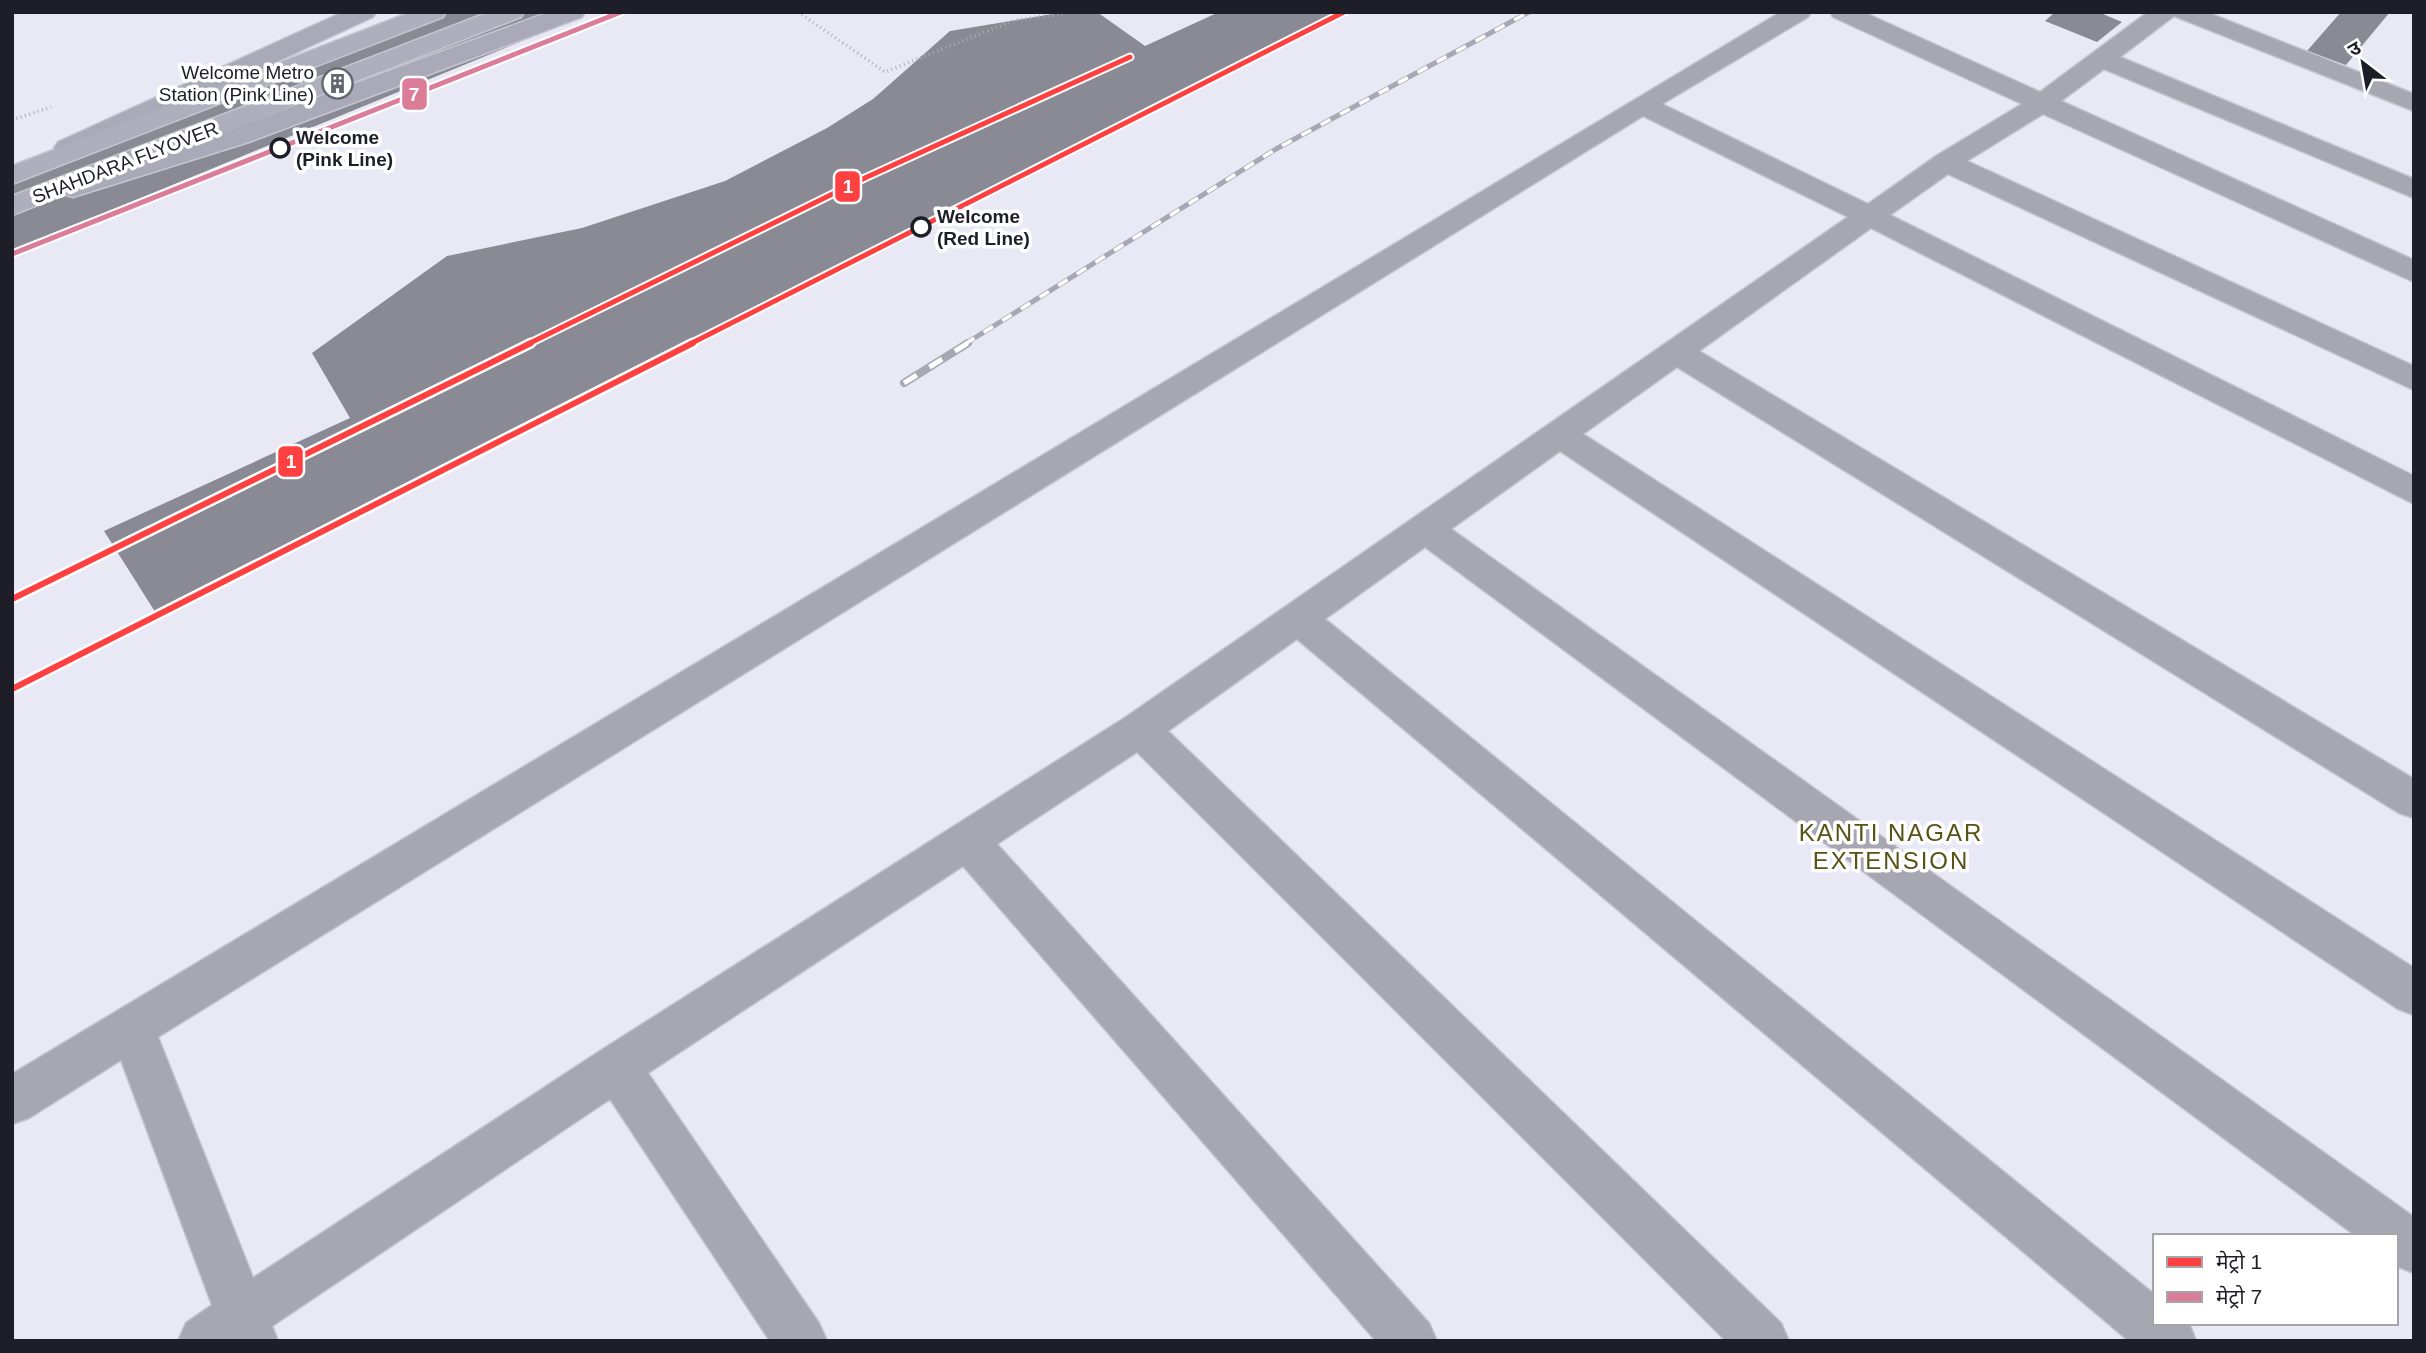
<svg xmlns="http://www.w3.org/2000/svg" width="2426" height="1353" viewBox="0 0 2426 1353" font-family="Arial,'Noto Sans Devanagari',sans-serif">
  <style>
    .building { fill: #8a8a95 }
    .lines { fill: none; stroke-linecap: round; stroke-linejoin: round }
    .minor-casing { stroke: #c5c5cf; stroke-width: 3 }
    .major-casing { stroke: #c5c5cf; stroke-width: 3 }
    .highway-casing { stroke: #c5c5cf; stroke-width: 3 }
    .path { stroke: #aeaeb9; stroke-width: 3.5; stroke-dasharray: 1 3.5; stroke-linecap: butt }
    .minor { fill: #a7a7b2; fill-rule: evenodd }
    .major { fill: #a9a9b7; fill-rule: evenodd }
    .highway { fill: #aeaebc; fill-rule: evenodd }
    .rail-far1-casing { stroke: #a8a8b4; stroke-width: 5 }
    .rail-casing { stroke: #a8a8b4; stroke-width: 8 }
    .rail-far1 { stroke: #fff; stroke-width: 3.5; stroke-dasharray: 11; stroke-linecap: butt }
    .rail { stroke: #fff; stroke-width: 5; stroke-dasharray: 15; stroke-linecap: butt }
    .metro-1-far1-casing { stroke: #fff; stroke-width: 9 }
    .metro-1-casing { stroke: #fff; stroke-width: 11 }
    .metro-2-casing { stroke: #fff; stroke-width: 9 }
    .metro-1-far1 { stroke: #ff4040; stroke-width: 5 }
    .metro-1 { stroke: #ff4040; stroke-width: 6 }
    .metro-2 { stroke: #db7d98; stroke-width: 5 }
    .stop-dot { fill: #fff; stroke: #1e1e28; stroke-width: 3.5 }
    .labels { text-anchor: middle; stroke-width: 7; stroke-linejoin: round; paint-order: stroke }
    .far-poi-label { font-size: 19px; fill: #1e1e28; stroke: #fff; text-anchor: end }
    .far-stop-label { font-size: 19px; font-weight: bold; fill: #1e1e28; stroke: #fff; text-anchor: start }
    .far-street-label { font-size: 19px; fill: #1e1e28; stroke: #fff }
    .neighbourhood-label { font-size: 24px; letter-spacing: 2px; fill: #575215; stroke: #fff }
    .line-badge { stroke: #fff; stroke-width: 2.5 }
    .badge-label { font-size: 19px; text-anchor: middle; font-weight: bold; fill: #fff }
  </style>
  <rect width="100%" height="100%" fill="#e9e9f5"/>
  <!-- building -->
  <path class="building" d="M445,12H540L551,29L12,251V174Z
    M1065,12H1097L1145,46L1219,12H1326L1335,17L1031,168L580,404L159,618L104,531L350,418L312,353L447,256L582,228L725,181L827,128L873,99L950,31Z
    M2055,12H2098L2122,22L2097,42L2045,21Z
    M2341,12H2390L2346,65L2307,51Z"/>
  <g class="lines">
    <defs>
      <path id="minor" d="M1781,12H1811L1808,17L1662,104L1868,204L1936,156L2022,104L1833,17L1830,12H1863L2040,92L2148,12H2206L2414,94V111L2174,16L2120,57L2414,179V198L2104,69L2061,101L2414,260V282L2043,114L1967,161L2414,366V390L1948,174L1890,215L2414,476V504L1871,228L1699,351L2414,779V818L2399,813L1677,367L1583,434L2414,968V1015L2398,1009L1560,451L1451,529L2414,1217V1273L2396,1266V1236H2356L1425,547L1325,619L2155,1295V1323H2189L2196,1341H2129L1297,639L1168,731L1781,1323L1789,1341H1726L1137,752L997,844L1429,1323L1437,1341H1376L963,866L648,1073L819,1323L827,1341H770L610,1099L272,1326L278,1341H178L186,1323L212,1305L121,1060L29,1118L12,1124V1074ZM1643,116L1848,217L1126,717L600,1051L253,1278L158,1037Z"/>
      <path id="major" d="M343,12H376L373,17L78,154H58L54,148L58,142Z
        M549,12H585L582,17L249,142L73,197L63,194L59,188L63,182L229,130Z"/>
      <path id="highway" d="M411,12H446L443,17L12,184V166Z
        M489,12H524L521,17L12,215V196Z"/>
    </defs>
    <!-- minor casing -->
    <use href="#minor" class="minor-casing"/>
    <!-- major casing -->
    <use href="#major" class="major-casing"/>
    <!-- highway casing -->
    <use href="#highway" class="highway-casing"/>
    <!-- path -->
    <path class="path" d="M798,12L885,72L1015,20L1074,12
      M12,120L51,107"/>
    <!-- minor -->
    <use href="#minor" class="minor"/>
    <!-- major -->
    <use href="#major" class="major"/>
    <!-- highway -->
    <use href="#highway" class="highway"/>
    <defs>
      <path id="rail-far1" d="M965,344L1276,149L1529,12"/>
      <path id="rail" d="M904,383L968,343"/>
    </defs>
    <!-- rail-far1 casing -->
    <use href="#rail-far1" class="rail-far1-casing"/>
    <!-- rail casing -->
    <use href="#rail" class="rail-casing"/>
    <!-- rail-far1 -->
    <use href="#rail-far1" class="rail-far1"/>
    <!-- rail -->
    <use href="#rail" class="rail"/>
    <defs>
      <path id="metro-1-far1" d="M528,344L867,177L1130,57
        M690,344L1344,12"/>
      <path id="metro-1" d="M12,599L531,343
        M12,689L693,343"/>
      <path id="metro-2" d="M12,254L621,12"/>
    </defs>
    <!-- metro-1-far1 casing -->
    <use href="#metro-1-far1" class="metro-1-far1-casing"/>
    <!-- metro-1 casing -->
    <use href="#metro-1" class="metro-1-casing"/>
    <!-- metro-2 casing -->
    <use href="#metro-2" class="metro-2-casing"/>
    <!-- metro-1-far1 -->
    <use href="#metro-1-far1" class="metro-1-far1"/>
    <!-- metro-1 -->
    <use href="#metro-1" class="metro-1"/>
    <!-- metro-2 -->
    <use href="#metro-2" class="metro-2"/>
  </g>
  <!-- icons -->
  <defs>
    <symbol id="building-ring" viewBox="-11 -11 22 22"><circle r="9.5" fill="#fff" stroke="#656570" stroke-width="1.5"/><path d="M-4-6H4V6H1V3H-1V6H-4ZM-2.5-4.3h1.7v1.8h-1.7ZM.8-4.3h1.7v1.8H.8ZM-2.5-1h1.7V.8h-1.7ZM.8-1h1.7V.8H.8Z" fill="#656570"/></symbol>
  </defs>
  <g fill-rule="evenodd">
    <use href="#building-ring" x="320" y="66" width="35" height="35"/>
  </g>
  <!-- markers -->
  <g class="stop-dot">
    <circle cx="280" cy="148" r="9"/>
    <circle cx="921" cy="227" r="9"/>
  </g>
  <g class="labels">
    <!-- far-poi labels -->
    <g class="far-poi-label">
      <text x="314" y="79">Welcome Metro<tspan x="314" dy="22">Station (Pink Line)</tspan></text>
    </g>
    <!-- far-stop labels -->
    <g class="far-stop-label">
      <text x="296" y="144">Welcome<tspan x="296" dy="22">(Pink Line)</tspan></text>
      <text x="937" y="223">Welcome<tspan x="937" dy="22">(Red Line)</tspan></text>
    </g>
    <!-- far-street labels -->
    <g class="far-street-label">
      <text transform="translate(125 162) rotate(-21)" y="7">SHAHDARA FLYOVER</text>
    </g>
    <!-- neighbourhood labels -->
    <g class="neighbourhood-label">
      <text x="1891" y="841">KANTI NAGAR<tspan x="1891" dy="28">EXTENSION</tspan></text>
    </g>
  </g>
  <g class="line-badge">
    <rect x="401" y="77" width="27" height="34" rx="7" fill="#db7d98"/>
    <rect x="834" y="170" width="27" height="33" rx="7" fill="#ff4040"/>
    <rect x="277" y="445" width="27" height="33" rx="7" fill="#ff4040"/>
  </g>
  <g class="badge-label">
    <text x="414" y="101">7</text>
    <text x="848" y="193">1</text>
    <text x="291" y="468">1</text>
  </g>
  <!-- border -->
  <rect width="2426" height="1353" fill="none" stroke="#1e1e28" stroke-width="28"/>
  <!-- legend -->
  <rect x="2153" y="1234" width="245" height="91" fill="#ffffff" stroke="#a5a5a9" stroke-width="2"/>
  <rect x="2167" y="1257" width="35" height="10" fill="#ff4040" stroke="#a5a5a9" stroke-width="2"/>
  <text x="2216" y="1269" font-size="21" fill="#1e1e28">मेट्रो 1</text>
  <rect x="2167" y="1292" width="35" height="10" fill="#db7d98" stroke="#a5a5a9" stroke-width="2"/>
  <text x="2216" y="1304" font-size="21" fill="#1e1e28">मेट्रो 7</text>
  <!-- north arrow -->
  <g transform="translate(2363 63) rotate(329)" stroke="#ffffff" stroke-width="5" paint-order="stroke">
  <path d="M0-5L12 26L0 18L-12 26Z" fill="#1e1e28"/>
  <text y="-10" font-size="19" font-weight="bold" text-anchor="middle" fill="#1e1e28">उ</text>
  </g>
</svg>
